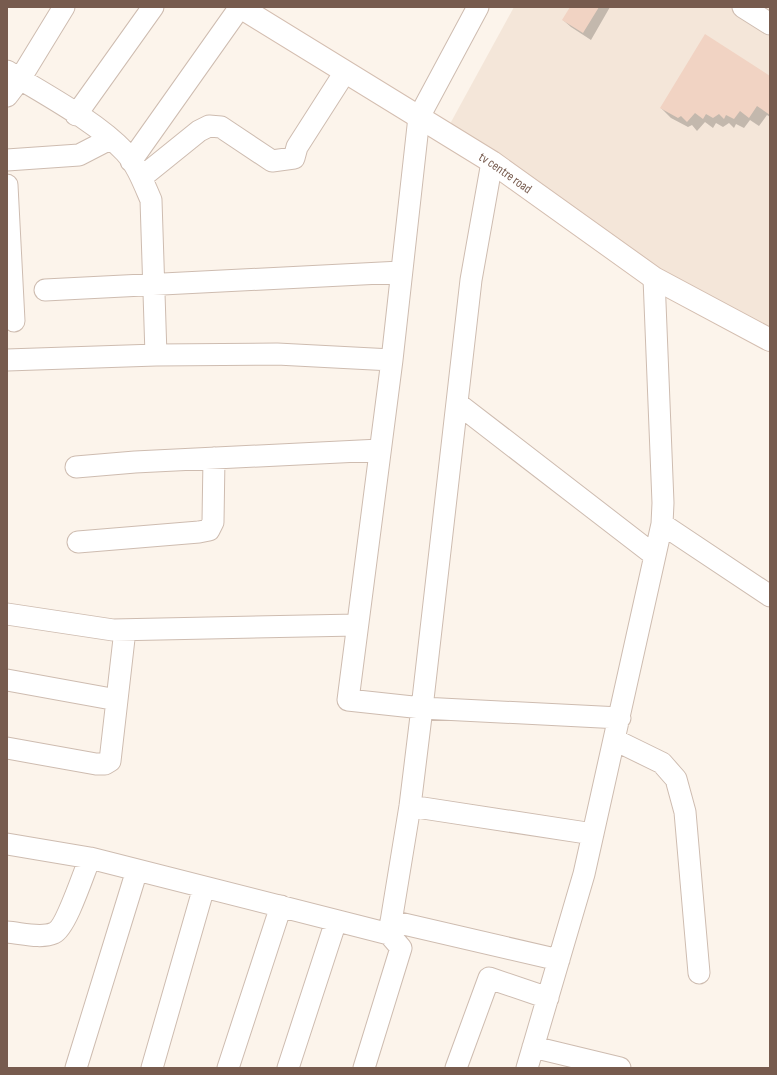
<svg xmlns="http://www.w3.org/2000/svg" width="777" height="1075" viewBox="0 0 777 1075" font-family="'Sofia Sans Condensed',sans-serif">
  <style>
    .residential { fill: #f4e6d9 }
    .shadow { fill: #0003 }
    .building { fill: #f1d3c3 }
    .lines { fill: none; stroke-linecap: round; stroke-linejoin: round }
    .street-casing { stroke: #cebcb0; stroke-width: 23 }
    .secondary-casing { stroke: #d4beb0; stroke-width: 24 }
    .street { stroke: #fff; stroke-width: 21 }
    .secondary { stroke: #fff; stroke-width: 22 }
    .labels { text-anchor: middle; stroke-width: 3; stroke-linejoin: round; paint-order: stroke }
    .street-label { font-size: 13px; fill: #775b4e; stroke: #fef9f1 }
  </style>
  <rect width="100%" height="100%" fill="#fcf4eb"/>
  <!-- residential -->
  <path class="residential" d="M514,7H770V340L445,133Z"/>
  <!-- shadow -->
  <path class="shadow" d="M571,7H610L591,40L571,27L563,20Z
    M770,77V117L767,115L759,126L750,120L744,128L736,124L734,128L729,123L723,127L716,123L713,128L705,122L697,131L692,125L688,127L671,118L661,108Z"/>
  <!-- building -->
  <path class="building" d="M570,7H599L583,33L562,20Z
    M705,34L770,76V115L757,106L749,118L740,111L734,119L726,115L724,119L719,114L713,118L706,114L703,119L695,113L687,122L681,116L678,118L660,108Z"/>
  <g class="lines">
    <defs>
      <path id="street" d="M743,7L770,24
        M7,71C44,94 96,121 125,152C137,165 144,184 151,200L156,355
        M7,96L20,79L64,7
        M76,115L153,7
        M7,160L79,155L110,139
        M131,161L240,7
        M492,162L471,280L422,708L620,718
        M142,177L199,131L209,126L221,127L272,161L294,158L297,147L345,72
        M7,185L14,321
        M45,290L401,272
        M7,360L156,355L277,354L392,360
        M457,403L654,555
        M76,467L135,462L380,450
        M662,524L770,596
        M78,542L199,532L209,530L213,522L214,458
        M7,614L113,630L357,625
        M7,680L117,700
        M615,740L662,763L676,779L685,812L699,973
        M7,748L96,764H105L110,761L125,630
        M410,806L593,834
        M7,844L90,858L389,934L410,806L422,708L348,700L392,360L419,117L478,7
        M391,921L559,960
        M7,932C21,933 41,939 54,933C66,928 84,872 90,858
        M533,1047L620,1068
        M76,1068L137,870
        M152,1068L204,887
        M228,1068L281,906
        M288,1068L336,921
        M364,1068L401,948L389,934
        M456,1068L489,978L548,998
        M527,1068L584,874L662,524L663,503L654,278"/>
      <g id="secondary">
        <path id="s1" d="M240,7L492,162L654,278L770,340"/>
      </g>
    </defs>
    <!-- street casing -->
    <use href="#street" class="street-casing"/>
    <!-- secondary casing -->
    <use href="#secondary" class="secondary-casing"/>
    <!-- street -->
    <use href="#street" class="street"/>
    <!-- secondary -->
    <use href="#secondary" class="secondary"/>
  </g>
  <g class="labels">
    <!-- street labels -->
    <g class="street-label">
      <text dy="5" stroke="none"><textPath href="#s1" startOffset="313">tv centre road</textPath></text>
    </g>
  </g>
  <!-- border -->
  <rect width="777" height="1075" fill="none" stroke="#775b4e" stroke-width="16"/>
</svg>
